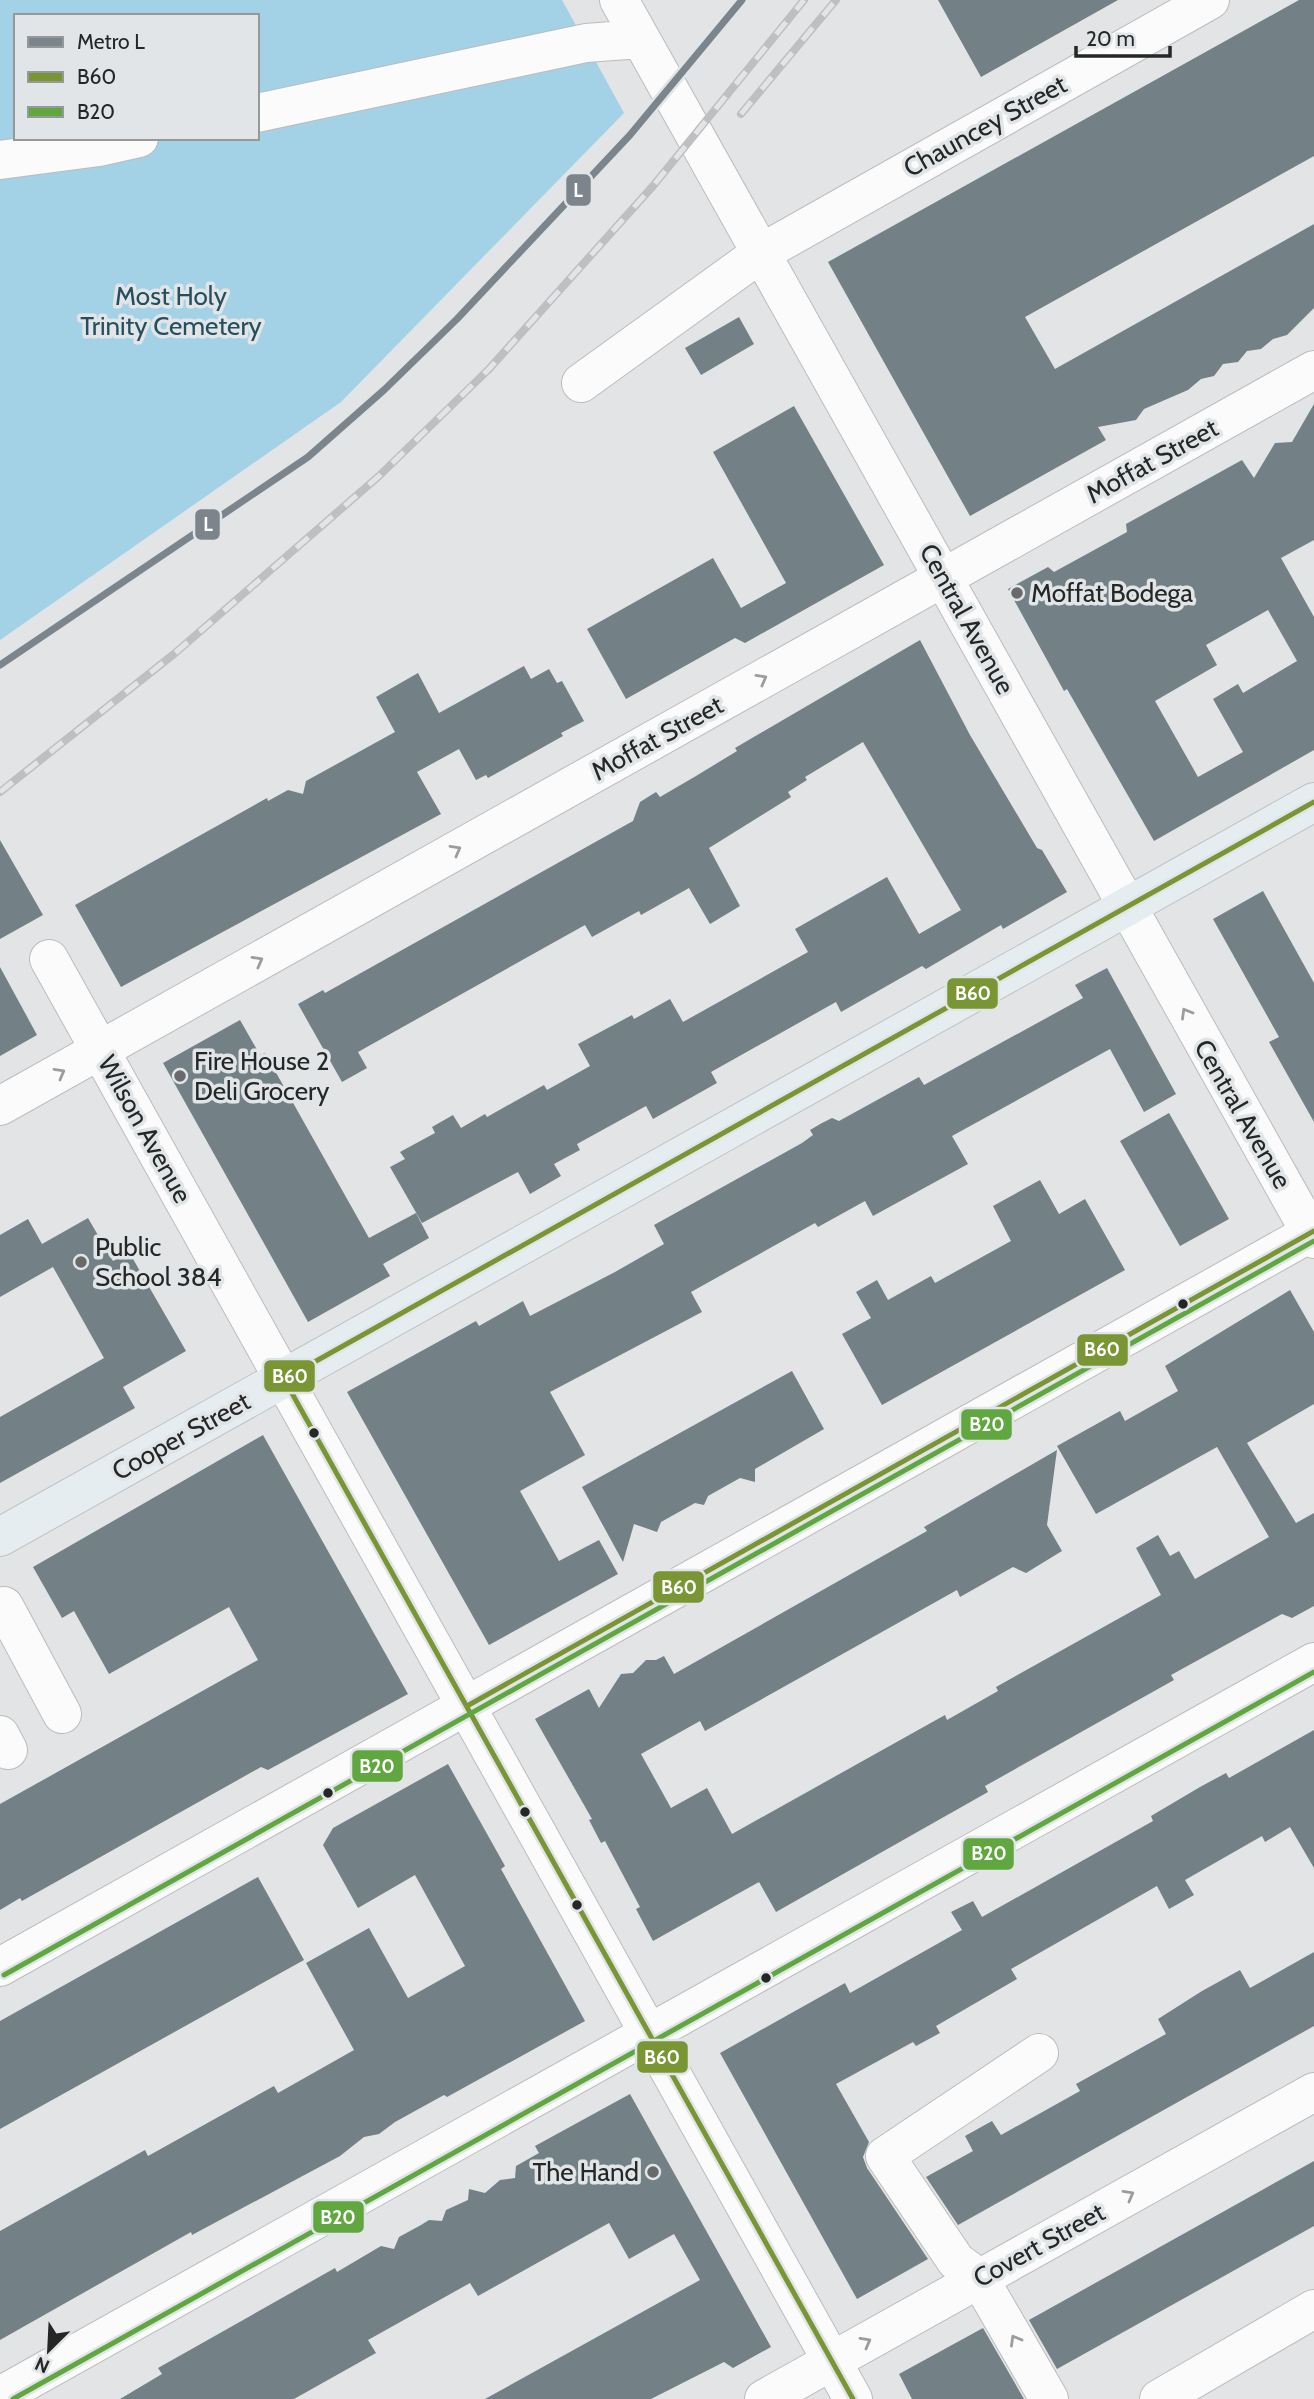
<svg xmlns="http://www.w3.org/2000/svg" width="1314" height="2399" viewBox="0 0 1314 2399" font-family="Cabin,sans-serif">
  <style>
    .green { fill: #a3d1e5; fill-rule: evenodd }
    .building { fill: #738085; fill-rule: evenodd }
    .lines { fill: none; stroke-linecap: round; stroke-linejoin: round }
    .minor-casing { stroke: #bbbcbe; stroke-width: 40 }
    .major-casing { stroke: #c1c2c3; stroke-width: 40 }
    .minor { stroke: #fbfbfb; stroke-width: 38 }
    .major { stroke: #e6edf0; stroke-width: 38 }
    .rail-casing { stroke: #bfbfc1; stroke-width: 8 }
    .rail { stroke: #e1e5e7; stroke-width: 5; stroke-dasharray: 16; stroke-linecap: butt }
    .bus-1-casing { stroke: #e1e5e7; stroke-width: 10 }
    .bus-2-casing { stroke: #e1e5e7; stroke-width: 10 }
    .bus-1 { stroke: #799534; stroke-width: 5 }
    .bus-2 { stroke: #61a740; stroke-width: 5 }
    .metro-1-casing { stroke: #e1e5e7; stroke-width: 12 }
    .metro-1 { stroke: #7c858c; stroke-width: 7 }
    .oneway { stroke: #9b9c9c }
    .poi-dot { fill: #67696a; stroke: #e1e5e7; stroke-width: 2.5 }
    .bus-dot { fill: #252727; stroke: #e1e5e7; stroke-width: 2.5 }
    .labels { text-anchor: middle; stroke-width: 7; stroke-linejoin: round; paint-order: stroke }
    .street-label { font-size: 26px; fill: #252727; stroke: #e1e5e7 }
    .park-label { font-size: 26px; fill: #254f5f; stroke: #e1e5e7 }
    .poi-label { font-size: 26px; fill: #252727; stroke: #e1e5e7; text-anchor: start }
    .line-badge { stroke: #e1e5e7; stroke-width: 2.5 }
    .badge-label { font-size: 19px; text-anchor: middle; font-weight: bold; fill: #fff }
  </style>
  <rect width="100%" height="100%" fill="#e2e4e6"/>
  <!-- green -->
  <path class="green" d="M0,0H562L624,113L341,402L0,640ZM16,16H257V138H16Z"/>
  <!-- building -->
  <path class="building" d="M938,0H1118L981,77Z
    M1299,0H1314V156L1025,317L1055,369L1314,224V308L1287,335L1273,339L1261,349L1247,351L1238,362L1223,364L1214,376L1201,379L1188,390L1144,409L1136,420L1098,427L1106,440L970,516L828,262Z
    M739,317L754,344L701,375L685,348Z
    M1314,404V540L1281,558L1314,617V750L1154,841L1067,689L1064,691L1008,589L1048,567L1054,572L1127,532L1126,524L1242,460L1254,478L1275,443L1292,442ZM1268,610L1297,661L1243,693L1238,684L1213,699L1243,752L1198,777L1155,701L1217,665L1206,645Z
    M794,406L884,565L745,643L735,638L626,699L587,629L713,558L741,608L786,583L713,452Z
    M920,640L970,735L1037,848L1042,850L1067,892L1003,929L1001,925L926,969L922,966L841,1012L836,1002L711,1072L717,1083L653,1119L646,1106L577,1144L580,1150L554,1164L561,1176L530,1194L518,1172L422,1223L390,1167L405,1159L400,1152L435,1133L432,1127L453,1115L461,1128L485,1114L487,1117L544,1085L547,1090L590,1066L578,1044L632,1015L634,1019L670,999L683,1022L808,952L795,929L887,877L919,934L961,910L863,742L805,777L807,780L788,792L791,797L709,848L740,906L710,924L689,888L641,915L639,911L592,937L585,925L358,1052L367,1068L342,1082L298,1004L323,990L325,993L633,821L640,802L656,792L660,797L696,776L737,751L735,748Z
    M524,666L531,679L549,669L557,683L562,681L584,721L561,733L563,736L488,778L486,775L476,780L459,749L417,772L441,814L121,987L75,905L267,798L268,801L288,790L303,794L306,781L395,732L376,697L418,673L439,713Z
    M0,840L43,915L0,939Z
    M1263,891L1314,983V1122L1269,1042L1279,1037L1213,919Z
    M0,967L37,1035L0,1056Z
    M1107,968L1176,1094L1144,1112L1110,1049L952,1136L968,1164L873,1216L865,1201L818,1227L815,1223L691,1292L702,1312L550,1392L585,1455L520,1491L559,1561L599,1540L618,1574L489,1645L347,1392L476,1321L479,1326L523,1301L530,1316L615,1272L664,1244L654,1225L802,1143L813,1135L810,1130L822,1123L832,1118L839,1121L919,1077L924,1085L1083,998L1075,985Z
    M240,1020L260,1055L265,1053L369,1238L416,1213L429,1238L383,1264L390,1276L308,1322L163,1063Z
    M1169,1113L1229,1219L1180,1246L1120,1141Z
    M1040,1180L1059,1214L1085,1199L1125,1270L882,1405L842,1334L871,1318L856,1292L877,1280L888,1300L931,1276L935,1283L1011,1241L993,1206Z
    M88,1218L113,1261L129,1252L186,1351L123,1387L135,1408L0,1483V1417L104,1358L53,1267L0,1297V1235L28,1219L42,1244Z
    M1290,1290L1314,1332V1404L1247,1443L1296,1523L1314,1513V1606L1292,1618L1282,1614L1171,1675L1174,1680L985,1786L988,1792L776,1912L759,1882L653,1941L636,1909L640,1907L605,1841L601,1843L589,1820L592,1819L535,1719L589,1689L599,1708L621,1674L633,1673L646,1660H656L664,1656L674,1674L927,1531L924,1527L1057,1450L1047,1525L1062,1551L1026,1573L1013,1567L960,1597L957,1590L705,1731L700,1721L641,1754L671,1808L707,1788L732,1834L945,1715L947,1720L998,1691L996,1687L1161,1595L1136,1548L1158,1535L1170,1556L1179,1551L1195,1579L1269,1537L1217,1447L1096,1514L1057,1446L1120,1411L1125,1421L1178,1391L1165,1366Z
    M792,1371L824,1429L755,1469V1482L740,1478L708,1496L704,1505L695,1503L661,1522L657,1532L634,1524L623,1562L582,1487Z
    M263,1435L408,1694L268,1770L261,1767L22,1901L20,1898L0,1910V1804L258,1660L229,1607L109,1674L74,1611L62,1618L33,1567Z
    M1314,1730V1868L1290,1827L1265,1842L1262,1836L1185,1880L1194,1895L1169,1909L1157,1886L1011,1969L1017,1979L936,2026L940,2033L916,2046L913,2042L836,2084L869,2142L863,2157L867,2168L928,2259L857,2299L720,2053L845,1983L850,1993L962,1930L951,1912L973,1901L982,1917L1153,1821L1151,1816L1200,1787L1226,1773L1229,1778Z
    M448,1764L505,1866L501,1869L585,2021L447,2097L444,2095L395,2122L379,2134L364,2137L340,2156L192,2235L191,2232L0,2340V2231L145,2150L148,2156L274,2086L278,2093L354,2050L306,1963L369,1928L408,1998L465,1966L415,1875L358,1908L323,1845L333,1828Z
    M258,1877L304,1960L0,2129V2021Z
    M1314,1952V2026L958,2225L926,2177L973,2151L965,2136L992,2121L1001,2135L1080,2091L1076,2084L1166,2034L1158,2019L1202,1991L1240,1970L1250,1988Z
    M630,2094L771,2347L733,2368L724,2362L651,2399H485L700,2280L674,2234L629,2259L609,2223L478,2296L470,2283L368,2340L376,2353L294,2399H120L162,2374L158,2368L335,2268L337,2272L381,2246L394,2249L399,2237L421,2225L429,2220L442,2221L446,2210L468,2200L469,2189L485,2193L500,2180L515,2178L516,2166L539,2153L535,2146Z
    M1314,2161V2226L1057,2369L1029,2320Z
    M983,2328L1024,2399H912L899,2374Z"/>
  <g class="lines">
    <defs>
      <path id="minor" d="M619,0L1314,1239
        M257,113L586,43L640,39
        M0,160L99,147L139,138
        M581,383L761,253L1210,0
        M49,959L853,2399
        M0,1106L1314,370
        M0,1608L4,1606L62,1714
        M0,1735L8,1750
        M0,1967L1314,1231
        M1039,2053L885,2156L956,2261L979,2278L1049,2399
        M0,2396L1314,1662
        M764,2399L1314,2092
        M1159,2399L1314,2309"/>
      <path id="major" d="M0,1537L1314,802"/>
    </defs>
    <!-- minor casing -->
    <use href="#minor" class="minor-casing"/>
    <!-- major casing -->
    <use href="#major" class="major-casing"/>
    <!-- minor -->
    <use href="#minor" class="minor"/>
    <!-- major -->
    <use href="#major" class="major"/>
    <defs>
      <path id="rail" d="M741,114L836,0
        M0,792L174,654L379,476L489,369L653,186L804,0"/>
    </defs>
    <!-- rail casing -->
    <use href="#rail" class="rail-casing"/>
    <!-- rail -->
    <use href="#rail" class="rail"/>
    <defs>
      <path id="bus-1" d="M467,1706L1314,1231
        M853,2399L284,1379L1314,802"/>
      <path id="bus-2" d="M4,1975L1314,1241
        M13,2399L1314,1672"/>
    </defs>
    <!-- bus-1 casing -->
    <use href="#bus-1" class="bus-1-casing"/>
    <!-- bus-2 casing -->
    <use href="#bus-2" class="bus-2-casing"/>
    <!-- bus-1 -->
    <use href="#bus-1" class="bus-1"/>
    <!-- bus-2 -->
    <use href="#bus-2" class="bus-2"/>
    <defs>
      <path id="metro-1" d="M0,665L308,457L384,390L457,319L630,135L742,0"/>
    </defs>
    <!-- metro-1 casing -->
    <use href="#metro-1" class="metro-1-casing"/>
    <!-- metro-1 -->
    <use href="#metro-1" class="metro-1"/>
  </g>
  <!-- one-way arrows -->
  <defs><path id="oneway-chevron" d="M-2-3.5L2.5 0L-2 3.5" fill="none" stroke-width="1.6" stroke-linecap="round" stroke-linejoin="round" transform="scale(1.75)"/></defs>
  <g class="oneway">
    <use href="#oneway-chevron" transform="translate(762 679) rotate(-29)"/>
    <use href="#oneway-chevron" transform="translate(456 850) rotate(-29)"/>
    <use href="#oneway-chevron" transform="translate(258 961) rotate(-29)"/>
    <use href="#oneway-chevron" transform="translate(1186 1013) rotate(-120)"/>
    <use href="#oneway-chevron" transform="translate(60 1073) rotate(-29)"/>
    <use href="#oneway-chevron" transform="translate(1129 2195) rotate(-29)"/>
    <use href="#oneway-chevron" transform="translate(1015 2340) rotate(-120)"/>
    <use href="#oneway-chevron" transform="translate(866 2342) rotate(-29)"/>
  </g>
  <!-- markers -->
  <g class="poi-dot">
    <circle cx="1017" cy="593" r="7"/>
    <circle cx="180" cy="1076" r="7"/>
    <circle cx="81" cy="1262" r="7"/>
    <circle cx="653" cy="2172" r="7"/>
  </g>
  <g class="bus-dot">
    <circle cx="1183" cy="1304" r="6"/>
    <circle cx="314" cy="1433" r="6"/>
    <circle cx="328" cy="1793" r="6"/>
    <circle cx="525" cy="1812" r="6"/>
    <circle cx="577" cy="1905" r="6"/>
    <circle cx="766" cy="1978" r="6"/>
  </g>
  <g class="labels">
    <!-- street labels -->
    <g class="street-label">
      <text transform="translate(985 126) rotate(-29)" y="9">Chauncey Street</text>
      <text transform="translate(1152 461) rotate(-29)" y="9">Moffat Street</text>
      <text transform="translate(967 619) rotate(61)" y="9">Central Avenue</text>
      <text transform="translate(657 738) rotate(-29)" y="9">Moffat Street</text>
      <text transform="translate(1243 1114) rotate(60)" y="9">Central Avenue</text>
      <text transform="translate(145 1129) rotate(61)" y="9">Wilson Avenue</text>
      <text transform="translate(181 1436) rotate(-29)" y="9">Cooper Street</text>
      <text transform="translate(1039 2245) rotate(-29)" y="9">Covert Street</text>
    </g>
    <!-- park labels -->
    <g class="park-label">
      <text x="171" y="305">Most Holy<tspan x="171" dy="30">Trinity Cemetery</tspan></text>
    </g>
    <!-- poi labels -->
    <g class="poi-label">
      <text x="1031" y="602">Moffat Bodega</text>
      <text x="194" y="1070">Fire House 2<tspan x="194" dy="30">Deli Grocery</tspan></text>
      <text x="95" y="1256">Public<tspan x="95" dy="30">School 384</tspan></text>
      <text x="639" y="2181" text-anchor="end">The Hand</text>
    </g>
  </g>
  <g class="line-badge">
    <rect x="565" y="173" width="27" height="34" rx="7" fill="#7c858c"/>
    <rect x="194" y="508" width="27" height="33" rx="7" fill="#7c858c"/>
    <rect x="946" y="977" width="53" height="33" rx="7" fill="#799534"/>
    <rect x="1076" y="1333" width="53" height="34" rx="7" fill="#799534"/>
    <rect x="263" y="1359" width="53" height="34" rx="7" fill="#799534"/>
    <rect x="960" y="1408" width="53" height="33" rx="7" fill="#61a740"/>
    <rect x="652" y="1570" width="53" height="34" rx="7" fill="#799534"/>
    <rect x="351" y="1749" width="53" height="34" rx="7" fill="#61a740"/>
    <rect x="962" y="1837" width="53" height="34" rx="7" fill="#61a740"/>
    <rect x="636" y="2040" width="53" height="34" rx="7" fill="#799534"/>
    <rect x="312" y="2200" width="53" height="34" rx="7" fill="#61a740"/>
  </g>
  <g class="badge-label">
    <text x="578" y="197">L</text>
    <text x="208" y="531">L</text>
    <text x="973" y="1000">B60</text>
    <text x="1102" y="1356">B60</text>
    <text x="290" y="1383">B60</text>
    <text x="987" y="1431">B20</text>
    <text x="679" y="1594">B60</text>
    <text x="377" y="1773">B20</text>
    <text x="989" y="1860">B20</text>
    <text x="662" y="2064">B60</text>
    <text x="338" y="2224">B20</text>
  </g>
  <!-- legend -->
  <rect x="14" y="14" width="245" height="126" fill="#e1e5e7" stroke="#96999a" stroke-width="2"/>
  <rect x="28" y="37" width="35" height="10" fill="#7c858c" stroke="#96999a" stroke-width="2"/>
  <text x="77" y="49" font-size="21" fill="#252727">Metro L</text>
  <rect x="28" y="72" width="35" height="10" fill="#799534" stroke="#96999a" stroke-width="2"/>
  <text x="77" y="84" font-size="21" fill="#252727">B60</text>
  <rect x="28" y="107" width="35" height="10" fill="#61a740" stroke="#96999a" stroke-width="2"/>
  <text x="77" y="119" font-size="21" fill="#252727">B20</text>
  <!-- north arrow -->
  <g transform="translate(49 2350) rotate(204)" stroke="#e1e5e7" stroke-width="5" paint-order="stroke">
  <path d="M0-5L12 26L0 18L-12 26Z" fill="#252727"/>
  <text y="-10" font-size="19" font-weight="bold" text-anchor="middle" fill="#252727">N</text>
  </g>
  <!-- scale -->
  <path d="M1076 46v10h94v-10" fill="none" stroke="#252727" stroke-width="3.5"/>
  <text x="1086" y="46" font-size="21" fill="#252727" stroke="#e1e5e7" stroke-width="5" paint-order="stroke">20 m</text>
</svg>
